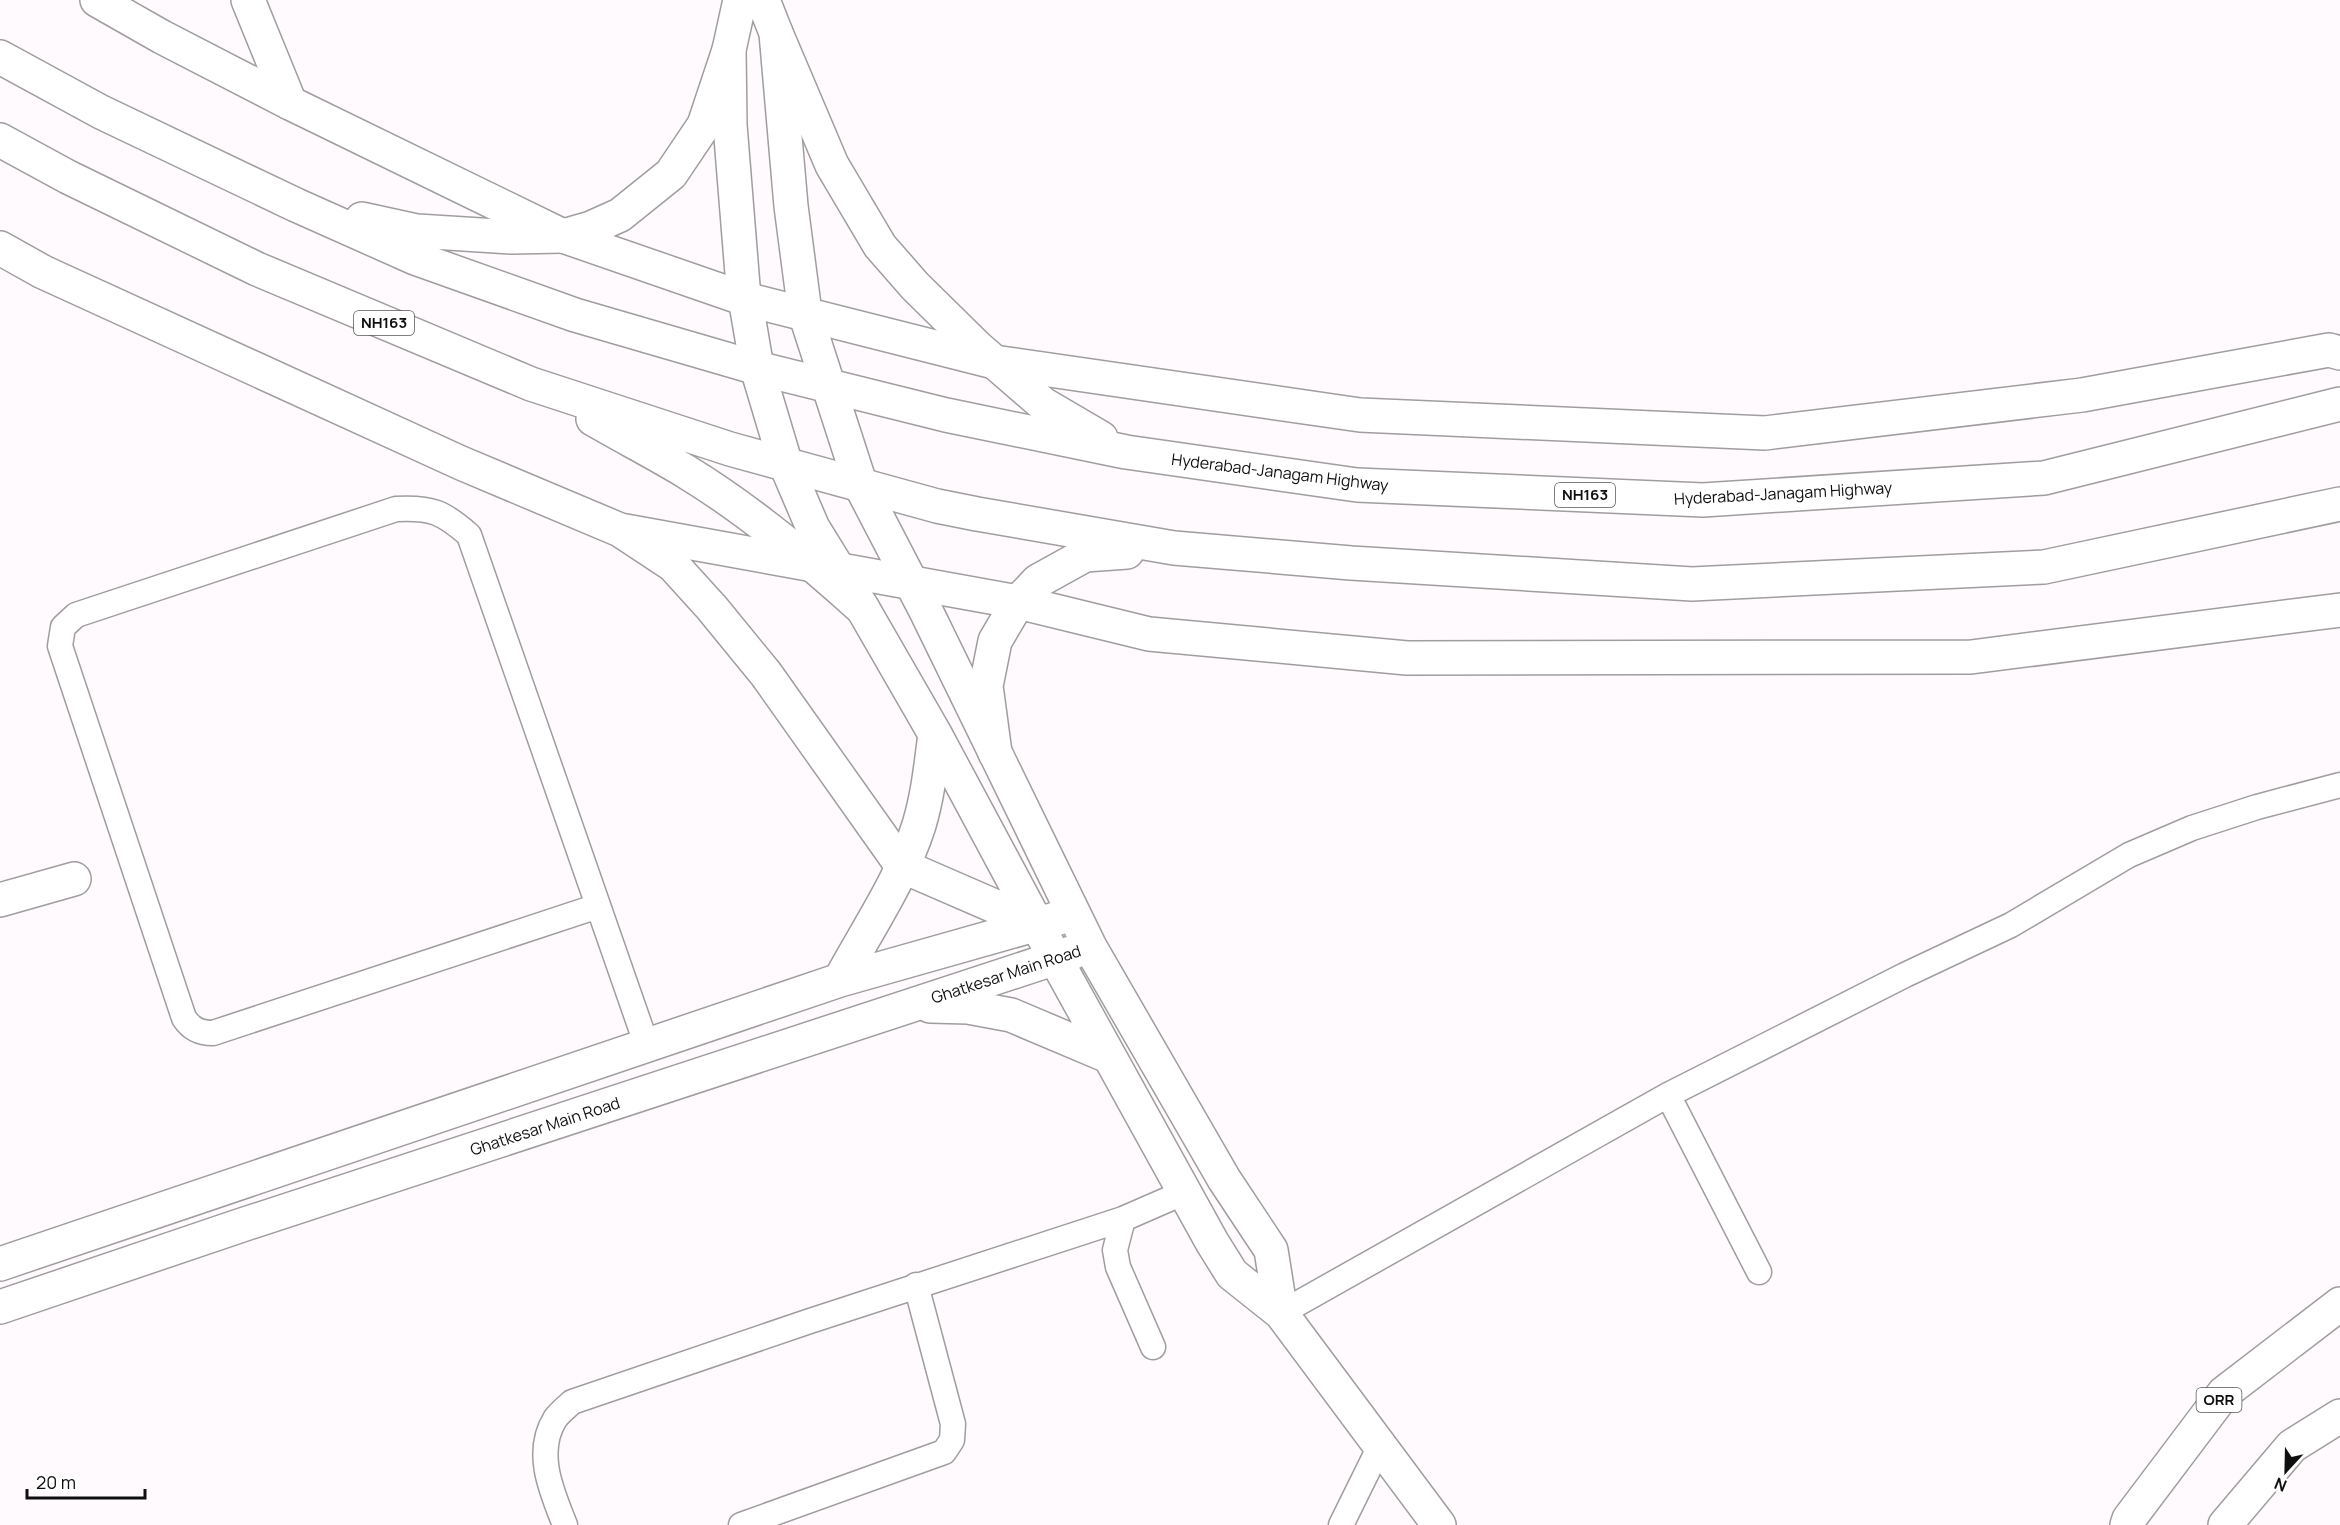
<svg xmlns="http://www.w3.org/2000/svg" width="2340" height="1525" viewBox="0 0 2340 1525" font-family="Manrope,sans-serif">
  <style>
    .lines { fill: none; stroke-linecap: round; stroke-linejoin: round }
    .service-casing { stroke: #a09d9f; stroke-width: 27 }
    .minor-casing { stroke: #a09d9f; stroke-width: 36 }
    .tertiary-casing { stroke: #a09d9f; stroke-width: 36 }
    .secondary-casing { stroke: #a09d9f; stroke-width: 36 }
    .trunk-casing { stroke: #a09d9f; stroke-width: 36 }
    .motorway-casing { stroke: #a09d9f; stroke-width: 36 }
    .service { stroke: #fff; stroke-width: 24 }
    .minor { stroke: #fff; stroke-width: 33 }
    .tertiary { stroke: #fff; stroke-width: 33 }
    .secondary { stroke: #fff; stroke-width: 33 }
    .trunk { stroke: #fff; stroke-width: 33 }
    .motorway { stroke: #fff; stroke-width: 33 }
    .labels { text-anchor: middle; stroke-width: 4.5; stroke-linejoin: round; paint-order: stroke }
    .shield { fill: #fff; stroke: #585758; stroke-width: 1.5 }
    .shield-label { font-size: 15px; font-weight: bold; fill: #100f10 }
    .street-label { font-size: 16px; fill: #100f10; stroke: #fff }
  </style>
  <rect width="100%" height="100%" fill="#fefafd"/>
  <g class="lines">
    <defs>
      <path id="service" d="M598,906L213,1033C200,1033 191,1029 184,1018L60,646L63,627L76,615L396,509C431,507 443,512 469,535L647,1046
        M1668,1095L1905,975L2011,925L2129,855L2192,828L2257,807L2340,785
        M1123,1219L1115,1250L1118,1267L1153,1347
        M1281,1313L1668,1095L1759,1272
        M565,1525C552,1492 534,1453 555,1419C559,1413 567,1407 572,1402L810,1321L1123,1219L1185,1192
        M741,1525L944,1452L952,1440L953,1424L916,1285
        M1341,1525L1380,1446"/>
      <path id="minor" d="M248,0L290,103
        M0,900L74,879"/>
      <path id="tertiary" d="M97,0L162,37L290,103L563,236L745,299L994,362L1360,415L1765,433L2082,395L2329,350L2340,353
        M0,248L43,272L461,463L620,530L673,565L712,608L766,674L902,866L1038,925
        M620,530L1018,602L1149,634L1407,658L1971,657L2340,610"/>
      <path id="secondary" d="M740,0L729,50L730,125L743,286L757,368L786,465L813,528L863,609L935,734L1055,958L1212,1242L1232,1274L1281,1313L1439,1525
        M763,0L776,33L791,206L805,313L861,486L927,613L1090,947L1224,1179L1271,1250L1281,1313
        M840,980C867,930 902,879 919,825C928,795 931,765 935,734
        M930,1006L968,1007L1011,1015L1108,1056
        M0,1264L840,980L1059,918
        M0,1307L239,1226L1074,952"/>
      <path id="trunk" d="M776,33L832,165L880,246L915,286L977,347L1043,404L1101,438
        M0,57L101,112L296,205L415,258L575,315L757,368L946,415L1126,452L1357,485L1703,500L2044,478L2340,404
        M0,140L68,177L257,269L531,384L730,449L937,506L977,514L1174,548L1351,563L1692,584L2044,567L2340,504
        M362,219L417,231L512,237L563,236L591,228L620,215L671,174L704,125L729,50
        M593,419C624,437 655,453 685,471C749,510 808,559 863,609
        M995,753L986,686L995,641L1018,602L1038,581L1085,555L1127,552"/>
      <path id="motorway" d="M2127,1525L2129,1519L2224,1393L2340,1304
        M2225,1525L2292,1446L2340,1416"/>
    </defs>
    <!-- service casing -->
    <use href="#service" class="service-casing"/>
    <!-- minor casing -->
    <use href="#minor" class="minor-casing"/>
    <!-- tertiary casing -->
    <use href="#tertiary" class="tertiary-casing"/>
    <!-- secondary casing -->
    <use href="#secondary" class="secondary-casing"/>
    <!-- trunk casing -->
    <use href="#trunk" class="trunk-casing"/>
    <!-- motorway casing -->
    <use href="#motorway" class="motorway-casing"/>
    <!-- service -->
    <use href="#service" class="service"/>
    <!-- minor -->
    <use href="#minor" class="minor"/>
    <!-- tertiary -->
    <use href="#tertiary" class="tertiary"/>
    <!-- secondary -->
    <use href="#secondary" class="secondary"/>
    <!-- trunk -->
    <use href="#trunk" class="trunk"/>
    <!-- motorway -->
    <use href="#motorway" class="motorway"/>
  </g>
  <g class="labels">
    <!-- shield labels -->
    <g class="shield">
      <rect x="354" y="311" width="60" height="24" rx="4.5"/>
      <rect x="1555" y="483" width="60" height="24" rx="4.5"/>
      <rect x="2196.5" y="1388" width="45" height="24" rx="4.5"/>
    </g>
    <g class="shield-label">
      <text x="384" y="328">NH163</text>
      <text x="1585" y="500">NH163</text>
      <text x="2219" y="1405">ORR</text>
    </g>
    <!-- street labels -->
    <g class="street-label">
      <text transform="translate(1280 472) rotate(7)" y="6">Hyderabad-Janagam Highway</text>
      <text transform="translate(1783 493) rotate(-3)" y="6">Hyderabad-Janagam Highway</text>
      <text transform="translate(1006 974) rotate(-18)" y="6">Ghatkesar Main Road</text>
      <text transform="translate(545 1126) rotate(-18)" y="6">Ghatkesar Main Road</text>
    </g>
  </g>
  <!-- north arrow -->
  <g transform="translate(2286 1471) rotate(202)" stroke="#ffffff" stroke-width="4.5" paint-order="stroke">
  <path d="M0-4.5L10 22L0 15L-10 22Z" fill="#100f10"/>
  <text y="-9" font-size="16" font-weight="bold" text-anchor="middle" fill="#100f10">N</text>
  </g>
  <!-- scale -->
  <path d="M27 1489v9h118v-9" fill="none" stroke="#100f10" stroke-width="3"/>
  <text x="36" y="1489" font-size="18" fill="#100f10" stroke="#ffffff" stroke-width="4.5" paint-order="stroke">20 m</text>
</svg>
